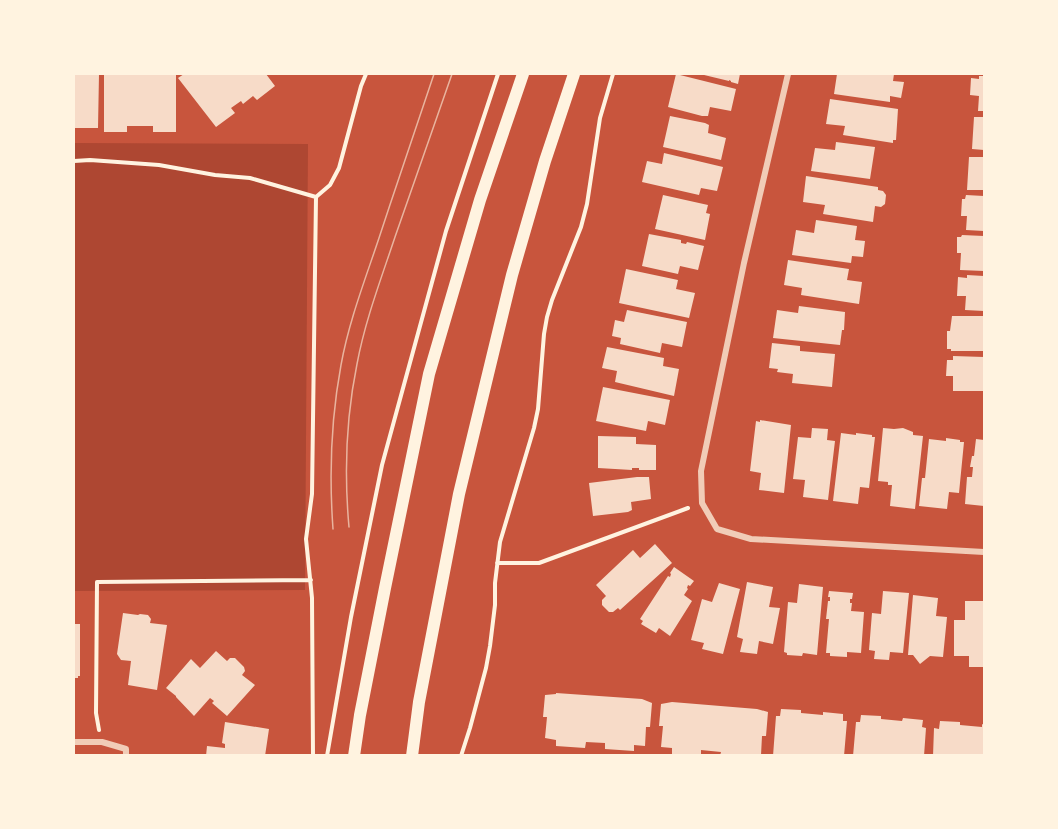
<svg xmlns="http://www.w3.org/2000/svg" width="1058" height="829" viewBox="0 0 1058 829" font-family="'Fira Sans Condensed',sans-serif">
  <style>
    .green { fill: #ae4732 }
    .building { fill: #f7dbc8 }
    .lines { fill: none; stroke-linecap: round; stroke-linejoin: round }
    .path { stroke: #fff3e0; stroke-width: 4 }
    .minor { stroke: #f1ccb7; stroke-width: 6 }
    .secondary { stroke: #fff3e0; stroke-width: 12 }
    .tram { stroke: #e9b49f; stroke-width: 1.5 }
  </style>
  <rect width="100%" height="100%" fill="#c8553d"/>
  <!-- green -->
  <path class="green" d="M74,143L308,144L305,590L74,591Z"/>
  <!-- building -->
  <path class="building" d="M74,74H99L98,128H75V122H74Z
    M104,74H176V132H153V126H127V132H104Z
    M184,74H266L275,86L257,100L253,96L243,104L241,101L231,108L235,113L216,127L178,78Z
    M676,74L736,89L731,111L710,107L708,116H702L668,107Z
    M700,74H740L738,84L731,82V81L729,80V81Z
    M837,74H894L893,81L904,82L901,98L890,96V102L834,94Z
    M979,76H984V111H978L979,96L970,95L971,78L979,79Z
    M830,99L898,109L896,140H893V143L843,135L845,126L826,124Z
    M670,116L705,123L709,125L708,133L726,138L721,160L663,147Z
    M974,117H984V150L972,149Z
    M836,142L875,147L870,179L811,171L815,148L835,150Z
    M664,153L723,167L717,191L701,188L699,195L642,182L647,161L662,164Z
    M969,157H984V190H967Z
    M806,176L878,187V190L883,191L886,195L885,204L881,207L875,206L873,222L823,214L825,205L803,202Z
    M663,195L708,205L706,213L710,214L705,240L655,229Z
    M966,195L984,196V231L966,230L967,216H961L962,199H965Z
    M816,220L857,226L855,240L865,241L863,257L852,256L851,263L792,255L796,230L814,233Z
    M649,234L681,240V243L686,244L687,242L704,246L698,270L680,266L678,274L642,266Z
    M962,235L984,236V271L960,270L961,253H957V237H961Z
    M788,260L849,269L847,280L862,282L859,304L801,295L802,288L784,285Z
    M626,269L678,280L676,289L695,293L689,318L619,303Z
    M967,275L984,276V311L965,310L966,296H957L958,277L967,278Z
    M799,306L845,312L844,330H842L840,345L773,338L777,310L798,313Z
    M627,310L687,322L682,347L662,343L660,353L620,344L621,338L612,336L615,320L624,322Z
    M952,316H984V351H951V349H947V331H950Z
    M772,343L800,346V351L835,354L832,387L792,383L793,374L777,372L778,369L769,368Z
    M607,347L664,358L663,366L679,369L674,396L615,382L617,371L602,368Z
    M953,356L984,357V391H953V376H946L947,360H953Z
    M603,387L670,400L665,425L648,421L646,431L596,421Z
    M760,420L791,425L784,493L759,490L761,473L750,471L756,421L760,422Z
    M812,428L828,429L827,440L835,441L828,500L803,497L805,480L793,479L798,437L811,438Z
    M883,428L894,429L903,428L913,432V435L923,436L915,509L890,506L892,485H888V482L878,481Z
    M841,433L856,435V433L872,435V437H875L869,488L860,487L858,504L833,501Z
    M598,436L636,437V444L656,445V470H639V468H632V470L598,468Z
    M946,438L960,440V442H964L959,493L949,492L947,509L919,506L922,478H925L929,439L946,441Z
    M976,439L984,440V506L965,504L967,477H972L973,467H970L972,456H974Z
    M637,477H649L651,499L631,502L632,510L628,512L593,516L589,483Z
    M655,544L672,563L620,610L618,608L613,612H609L602,605V600L606,596L596,585L633,550L640,558Z
    M674,567L694,581L690,586L688,585L687,588L688,589L684,595L692,601L670,636L659,628L656,633L641,624L643,621L640,619L668,576L670,577L671,574L670,573Z
    M747,582L773,587L769,607L780,608L773,644L759,641L757,654L740,652L743,639L737,637Z
    M719,583L740,589L723,654L702,649L704,643L691,640L702,599L712,602Z
    M799,584L823,587L817,655L803,653L802,656L787,655V653L784,652L788,602L797,603Z
    M829,591L853,593L852,599H850V603H852L851,611L864,612L861,653L847,652V657L830,656V653H826L829,619H826L828,601H830V597H828Z
    M883,591L909,593L903,653L890,652L889,660L874,659L875,651L869,650L872,613L881,614Z
    M913,595L938,598L936,616L947,617L943,657L930,656L920,664L913,655H908Z
    M965,601H984V667H969V656H954V620H965Z
    M123,613L138,615L140,614L148,615L151,619L150,623L167,625L157,690L128,685L131,661L121,660L117,654Z
    M74,624H80V676H78V678H74Z
    M216,651L227,661L230,658H235L244,667L245,671L242,675L255,685L227,716L212,703L214,701L210,698L194,716L176,697V696L166,688L191,659L200,668Z
    M556,693L642,699L652,703L650,727H646L645,746L634,745V751L605,749V743L586,742L585,748L556,746V740L545,738L547,717H543L545,695L556,694Z
    M672,702L757,709L768,712L766,736H762L761,755L749,754V756H720L721,752L701,750V756L672,755V748L661,747L663,726H659L661,704Z
    M781,709L801,710V713L823,715V712L843,714V721H847L844,756H773L776,716H780Z
    M861,715L881,716V719L902,721L903,718L923,720L922,727L926,728L924,756H853L856,722H860Z
    M940,721L960,722V725L982,727V724L984,725V756H933L934,728L939,729Z
    M225,722L269,729L265,756H206L207,746L225,748V744L222,743Z"/>
  <g class="lines">
    <!-- path -->
    <path class="path" d="M74,161L90,160L159,165L215,175L250,178L316,197
      M497,563H539L688,508
      M99,730L96,713L97,582L311,580
      M313,756L312,598L306,539L312,494L316,197L330,185L339,168L361,86L366,74
      M327,756L351,617L382,465L446,231L498,74
      M461,756L470,728L486,668L490,646L495,605V583L500,542L534,428L538,409L544,334L547,317L552,300L581,227L587,204L600,118L613,74"/>
    <!-- minor -->
    <path class="minor" d="M788,74L744,263L701,471L702,503L717,529L751,539L984,552
      M74,742H102L126,749V756"/>
    <!-- secondary -->
    <path class="secondary" d="M354,756L360,715L385,588L429,374L480,200L523,74
      M412,756L419,702L459,494L512,275L545,161L574,74"/>
    <!-- tram -->
    <path class="tram" d="M349,527C344,472 346,418 357,364C365,321 381,279 395,237C414,183 433,128 452,74
      M333,529C329,474 331,419 341,365C349,321 365,280 379,238C397,183 416,128 434,74"/>
  </g>
  <!-- border -->
  <rect width="1058" height="829" fill="none" stroke="#fff3e0" stroke-width="150"/>
</svg>
